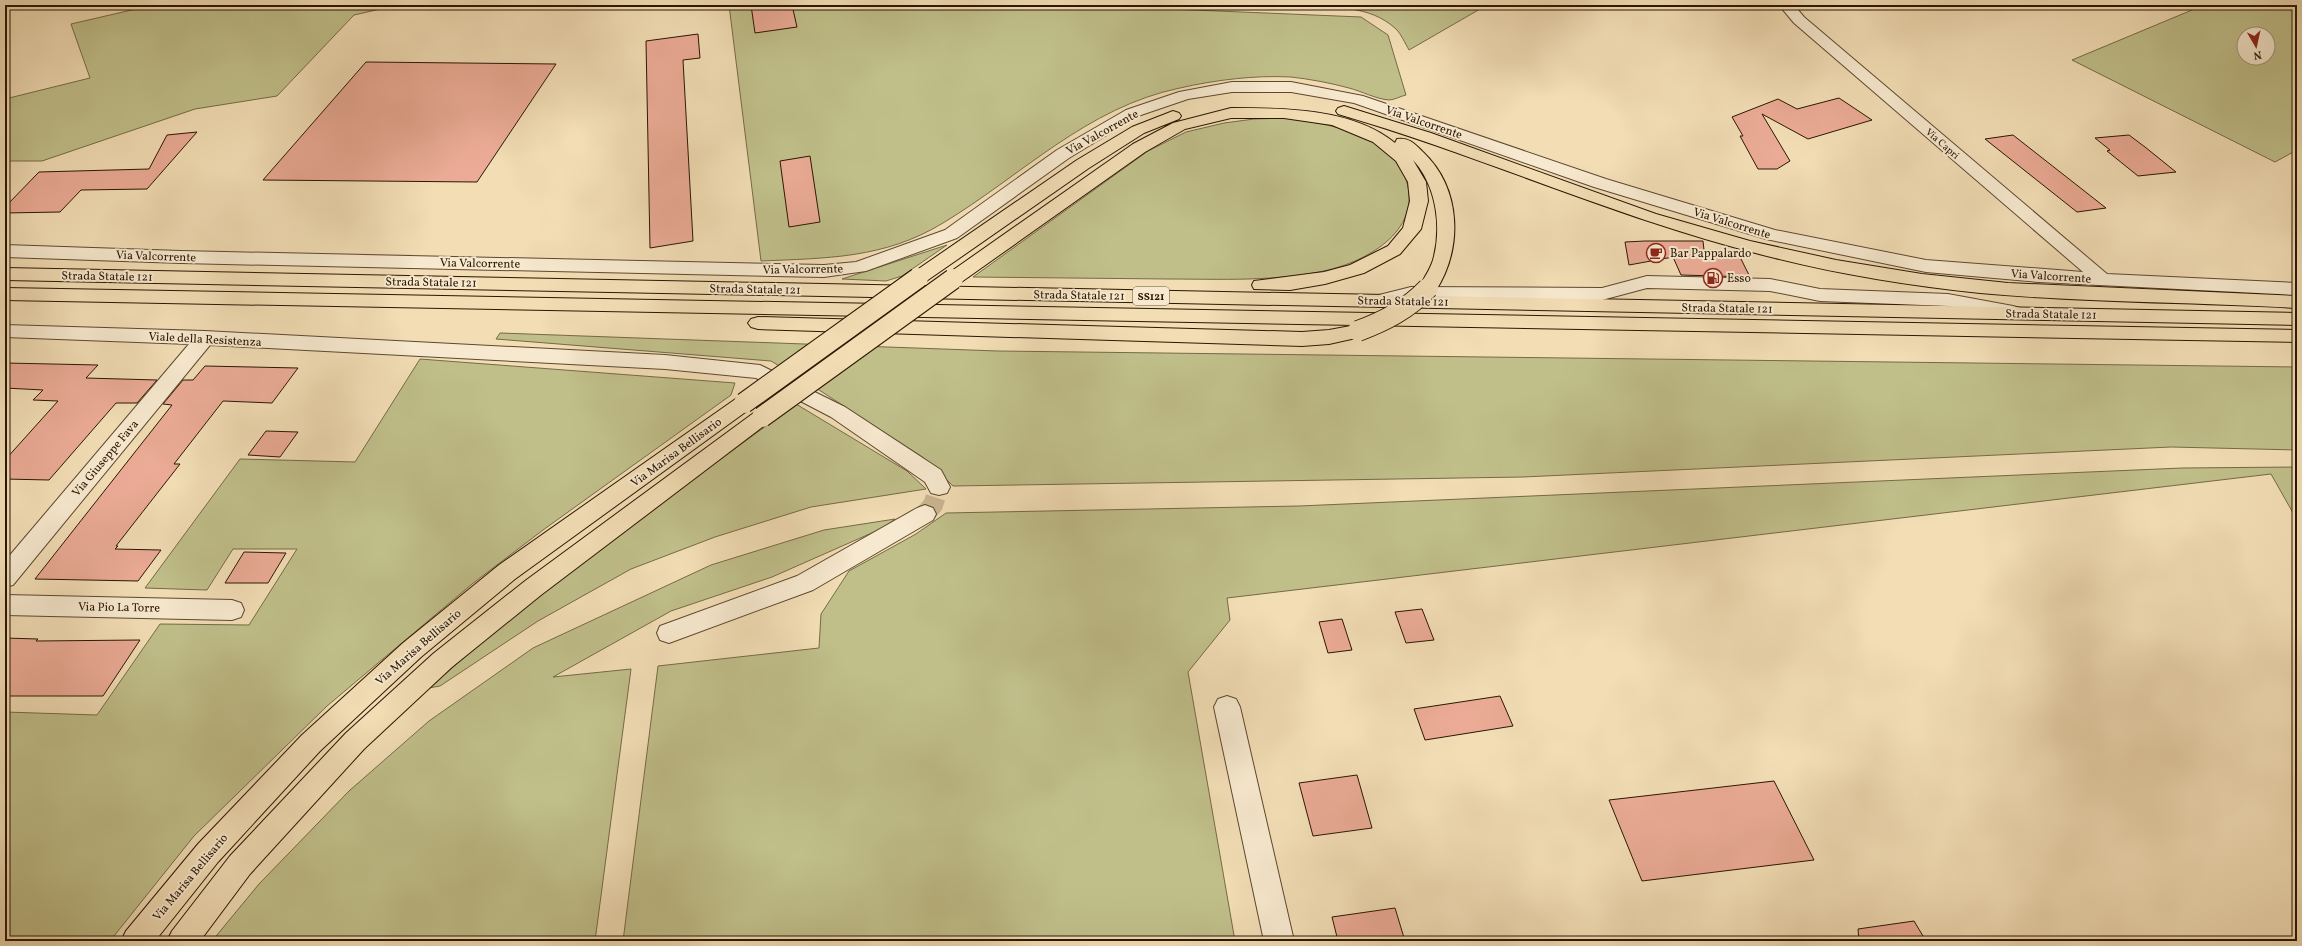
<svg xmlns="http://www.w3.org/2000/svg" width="2302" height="946" viewBox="0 0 2302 946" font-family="Vollkorn,serif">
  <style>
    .green { fill: #c0bf8a; stroke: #766a46; fill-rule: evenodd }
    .building { fill: #ebab96; stroke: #2b1602 }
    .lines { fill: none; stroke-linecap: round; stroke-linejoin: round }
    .minor-tunnel { stroke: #cab591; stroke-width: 20; stroke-dasharray: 20 10; stroke-linecap: butt }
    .minor-casing { stroke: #5d482f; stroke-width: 2 }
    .major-casing { stroke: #2b1602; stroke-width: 2 }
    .minor { fill: #f7e9cf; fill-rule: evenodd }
    .major { fill: #f2ddb5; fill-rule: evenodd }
    .major-bridge-casing { stroke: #2b1602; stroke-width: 22; stroke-linecap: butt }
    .major-bridge { stroke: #f2ddb5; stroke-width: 20 }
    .labels { text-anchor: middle; stroke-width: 4; stroke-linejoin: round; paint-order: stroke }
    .far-street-label { font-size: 10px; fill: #2b1602; stroke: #f7e9cf }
    .shield { fill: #f7e9cf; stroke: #685540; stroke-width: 1 }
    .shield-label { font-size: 11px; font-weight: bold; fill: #2b1602 }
    .street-label { font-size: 12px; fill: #2b1602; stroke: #f7e9cf }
    .poi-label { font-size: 12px; fill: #2b1602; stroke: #f7e9cf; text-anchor: start }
  </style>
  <rect width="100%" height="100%" fill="#f2ddb5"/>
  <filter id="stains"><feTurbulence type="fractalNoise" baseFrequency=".005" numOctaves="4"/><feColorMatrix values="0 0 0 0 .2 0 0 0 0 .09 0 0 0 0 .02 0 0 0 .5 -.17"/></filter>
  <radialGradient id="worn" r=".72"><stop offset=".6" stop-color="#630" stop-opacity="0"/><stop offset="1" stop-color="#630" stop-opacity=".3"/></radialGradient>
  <!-- green -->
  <path class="green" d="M153,5H398L354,15L277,96L195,109L42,161H5V99L90,78L71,24Z
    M729,5H1121L1122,7L1361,17L1388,35L1406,95C1401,96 1394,100 1389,100C1376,99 1361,91 1349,88C1331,83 1309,79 1291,77C1255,75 1215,80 1180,88C1087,107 1021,176 943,223C884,259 826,258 761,261Z
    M1300,5H1487L1409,50C1405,43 1401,34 1396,29C1369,4 1333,8 1299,7Z
    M2204,5H2297V150L2275,162L2072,60ZM2244,34H2268V58H2244Z
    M1288,118C1326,124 1382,132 1402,170C1429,224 1374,259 1328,270C1276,282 1220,279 1167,279C1102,278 1038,278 973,277L1148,151L1186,132L1224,123L1254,119Z
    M947,245L902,276L886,281L842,279Z
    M500,333L998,351L2297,367V450L2171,447L1523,477L953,486L924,458L816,388L771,361L496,339Z
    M420,359L735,383L731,395L543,530L472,584L327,706L194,836L110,941H5V712L97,715L160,624L249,625L297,549H233L207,590L145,588L240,459L355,462Z
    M796,404L907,471L926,489L811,507L715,537L631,569L538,621L440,686L429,688L500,626L603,545Z
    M2297,467V520L2271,474L1227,598L1230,620L1188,672L1235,941H623L658,666L819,648L821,614L849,571L916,534L946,513L1299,506L2182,468Z
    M895,519L883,528L772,577L671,611L553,677L631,669L595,941H212L259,884L349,791L429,721L533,648L711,565L824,530Z"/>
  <!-- building -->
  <path class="building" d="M751,5H792L797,27L755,33Z
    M698,34L700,58L683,60L693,241L650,248L646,41Z
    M366,62L556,64L477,182L263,180Z
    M1839,98L1872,120L1808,139L1762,114L1790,161L1777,169H1758L1740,136H1743L1732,117L1778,99L1797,109Z
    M197,132L147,189L81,190L60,212L5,213V207L39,172L149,169L167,135Z
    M2013,135L2106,208L2077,212L1985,139Z
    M2129,135L2145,147L2176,172L2138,176L2107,151L2110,150L2095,138Z
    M810,156L820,222L789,227L780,161Z
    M1645,241H1703L1704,250L1737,251L1750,277L1681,275L1673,257L1629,265L1625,242Z
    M5,363L98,365L86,378L157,380L137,403H116L49,480L5,479V460L58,401L33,400L43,390L5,388Z
    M205,366L298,368L272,403L223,401L174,464H180L116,546H118L115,549L161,550L138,581L35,579L172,405L163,404L183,380H193Z
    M266,431L298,432L280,457L248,455Z
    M244,552L286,553L268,583H225Z
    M1422,609L1434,640L1406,643L1395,612Z
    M1342,619L1352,650L1328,653L1319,622Z
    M5,638L38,639L36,641L140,640L103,696H5Z
    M1500,696L1513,726L1425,740L1414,709Z
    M1357,775L1372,828L1313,836L1299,783Z
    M1774,781L1814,860L1642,881L1609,800Z
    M1395,908L1405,941H1338L1332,917Z
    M1914,921L1926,941H1859L1858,929Z"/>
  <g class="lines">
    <!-- minor-tunnel -->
    <path class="minor-tunnel" d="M925,514L933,505L939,487"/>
    <defs>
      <path id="minor" d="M1779,5H1794L1804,17L2107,274L2297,283V295L2039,282L1926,272L1766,239L1594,187L1354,103L1291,92H1232L1188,99L1138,116L1069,158L957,238L866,271L824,277L181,263L5,257V245L181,251L824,265L856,262L945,230L1057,150L1126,110L1179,92L1232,82H1291L1363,96L1606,179L1775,230L1926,260L2083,272L1794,23Z
        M1647,276L1770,279L1820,289L1948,294L2013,306L2020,308L2023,312L2020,316L2013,318L1948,306L1820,301L1770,291L1647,288L1602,300L1411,299L1378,307L1371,305L1368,301L1371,297L1411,287L1602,288Z
        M5,325L205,331L665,355L760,365L845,407L941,470L950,487L947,493L939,495L931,493L925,482L831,417L756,378L665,369L210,345L13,585L5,587V561L189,344L5,337Z
        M925,505L933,508L936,514L933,520L813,590L669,643L660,640L657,633L660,626L797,576L917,508Z
        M5,595L232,600L241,603L244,610L241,617L232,620L5,615Z
        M1227,696L1236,699L1240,707L1294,941H1264L1214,707L1218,699Z"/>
      <path id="major" d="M1344,106L1431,133L1656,214L1750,241L1836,260L1922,274L2008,283L2297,296V308C2192,302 2086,303 1980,293C1912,286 1843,275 1775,258C1625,222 1486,157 1338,114L1336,111L1338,108Z
        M1231,108C1283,108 1353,108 1395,143L1397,139C1409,137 1415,144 1423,152C1462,189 1463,249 1435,292L1428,294L1421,292L1419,288C1423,279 1430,270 1433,260C1442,228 1437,186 1413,160L1426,182L1428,201L1421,229L1400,254L1364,273L1325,284L1290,290L1254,289L1252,285L1254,281L1324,272L1350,265L1388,246L1403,228L1410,201L1408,182L1396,161L1373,142L1332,125L1284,118H1231L1185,129L1145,152L960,283L953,285L946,283L944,279L946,275L1133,144L1173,123Z
        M1173,111L1179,113L1181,116L1179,119L1144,133L1089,168L925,282L918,284L911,282L909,278L911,274L1077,160L1132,127Z
        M5,268L2297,313V325L5,280Z
        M5,288L2297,330V342L1360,325L1365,326L1368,331L1365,336L1329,344L1302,346L758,329L751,327L748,323L751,319L758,317L1302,332L1329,330L1356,325L5,300Z
        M744,396L751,398L754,403L751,408L515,579L421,657L320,751L218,862L155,941H121L126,931L198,844L302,735L403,643L499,565L737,398Z
        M762,410L769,412L773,417L769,422L541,595L452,667L364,749L250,874L200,941H167L172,931L230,856L346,733L434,653L525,581L755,412Z"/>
    </defs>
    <!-- minor casing -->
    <use href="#minor" class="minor-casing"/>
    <!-- major casing -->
    <use href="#major" class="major-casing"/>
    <!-- minor -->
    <use href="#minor" class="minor"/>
    <!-- major -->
    <use href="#major" class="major"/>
    <defs>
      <path id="major-bridge" d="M1358,331C1385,321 1408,309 1428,288
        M744,403L918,278
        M762,417L953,279"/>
    </defs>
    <!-- major-bridge casing -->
    <use href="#major-bridge" class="major-bridge-casing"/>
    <!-- major-bridge -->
    <use href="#major-bridge" class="major-bridge"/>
  </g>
  <!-- icons -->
  <defs>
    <symbol id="cafe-ring" viewBox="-11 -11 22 22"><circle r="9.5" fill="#f7e9cf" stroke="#8f2418" stroke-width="1.5"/><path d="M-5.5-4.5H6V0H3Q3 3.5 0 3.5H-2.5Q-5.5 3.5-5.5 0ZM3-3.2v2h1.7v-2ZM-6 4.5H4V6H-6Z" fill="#8f2418"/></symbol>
    <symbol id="fuel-ring" viewBox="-11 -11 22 22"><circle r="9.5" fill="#f7e9cf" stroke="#8f2418" stroke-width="1.5"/><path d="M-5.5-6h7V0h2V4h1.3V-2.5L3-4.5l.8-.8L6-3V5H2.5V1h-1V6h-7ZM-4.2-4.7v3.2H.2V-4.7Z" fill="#8f2418"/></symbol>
  </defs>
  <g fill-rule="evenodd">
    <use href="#cafe-ring" x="1645" y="242" width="22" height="22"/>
    <use href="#fuel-ring" x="1702" y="267" width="22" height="22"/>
  </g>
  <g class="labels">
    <!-- far-street labels -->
    <g class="far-street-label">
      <text transform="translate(1943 143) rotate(41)" y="4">Via Capri</text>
    </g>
    <!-- shield labels -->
    <rect class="shield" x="1133" y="287" width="36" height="18" rx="3"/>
    <g class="shield-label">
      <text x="1151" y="300">SS121</text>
    </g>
    <!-- street labels -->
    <g class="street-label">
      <text transform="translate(1424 122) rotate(19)" y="4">Via Valcorrente</text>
      <text transform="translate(1102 132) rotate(-29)" y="4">Via Valcorrente</text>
      <text transform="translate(1732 223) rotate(17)" y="4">Via Valcorrente</text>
      <text transform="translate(156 256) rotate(2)" y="4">Via Valcorrente</text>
      <text transform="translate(480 263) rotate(1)" y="4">Via Valcorrente</text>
      <text transform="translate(803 269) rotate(-1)" y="4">Via Valcorrente</text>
      <text transform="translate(107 276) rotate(1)" y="4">Strada Statale 121</text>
      <text transform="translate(2051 276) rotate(4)" y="4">Via Valcorrente</text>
      <text transform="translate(431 282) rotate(1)" y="4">Strada Statale 121</text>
      <text transform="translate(755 289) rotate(1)" y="4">Strada Statale 121</text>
      <text transform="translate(1079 295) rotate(1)" y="4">Strada Statale 121</text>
      <text transform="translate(1403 301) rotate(1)" y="4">Strada Statale 121</text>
      <text transform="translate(1727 308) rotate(1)" y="4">Strada Statale 121</text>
      <text transform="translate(2051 314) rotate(1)" y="4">Strada Statale 121</text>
      <text transform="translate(205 339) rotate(3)" y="4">Viale della Resistenza</text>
      <text transform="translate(676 452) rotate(-36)" y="4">Via Marisa Bellisario</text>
      <text transform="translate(105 458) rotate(-50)" y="4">Via Giuseppe Fava</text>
      <text transform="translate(119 607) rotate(1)" y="4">Via Pio La Torre</text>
      <text transform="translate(418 647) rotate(-41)" y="4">Via Marisa Bellisario</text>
      <text transform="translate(190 877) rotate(-50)" y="4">Via Marisa Bellisario</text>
    </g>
    <!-- poi labels -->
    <g class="poi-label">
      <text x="1670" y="257">Bar Pappalardo</text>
      <text x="1727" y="282">Esso</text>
    </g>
  </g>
  <!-- margin -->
  <rect width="2302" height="946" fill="none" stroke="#f2ddb5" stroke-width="20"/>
  <rect x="6" y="6" width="2290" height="934" fill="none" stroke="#2b1602" stroke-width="2"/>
  <rect x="10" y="10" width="2282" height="926" fill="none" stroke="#2b1602"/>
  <!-- north arrow -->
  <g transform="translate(2256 46) rotate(171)"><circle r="19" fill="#f7e9cf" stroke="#a5957d"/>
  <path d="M0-3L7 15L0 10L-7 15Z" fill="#8f2418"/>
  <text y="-6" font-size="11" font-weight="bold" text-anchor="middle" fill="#2b1602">N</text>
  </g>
  <rect width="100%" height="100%" filter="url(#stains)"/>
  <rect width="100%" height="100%" fill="url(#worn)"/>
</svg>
